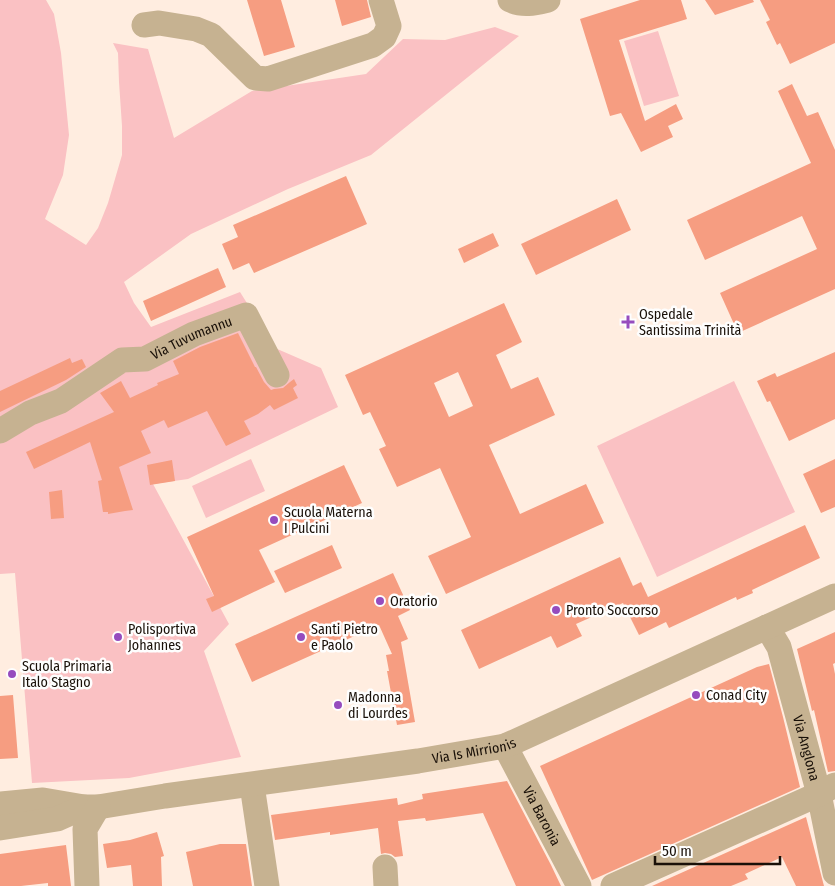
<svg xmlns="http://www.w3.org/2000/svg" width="835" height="886" viewBox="0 0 835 886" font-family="'Fira Sans Condensed',sans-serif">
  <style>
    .green { fill: #fac1c3 }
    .building { fill: #f69d81; fill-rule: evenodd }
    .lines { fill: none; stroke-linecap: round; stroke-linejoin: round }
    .minor { stroke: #c6b291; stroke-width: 25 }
    .poi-dot { fill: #964cbe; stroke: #fefefe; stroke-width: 2 }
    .labels { text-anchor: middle; stroke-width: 5; stroke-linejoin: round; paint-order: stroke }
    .poi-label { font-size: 14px; fill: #191008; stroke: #fefefe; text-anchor: start }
    .street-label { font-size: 14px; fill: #191008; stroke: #fefefe }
  </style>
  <rect width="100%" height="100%" fill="#ffede0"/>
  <!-- green -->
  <path class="green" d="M0,0H46L54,14L61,53L69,135L63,175L45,219L86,245L98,228L108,203L122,155V126L119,82L118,53L113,43L148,49L174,138L252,91L366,74L403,39L445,40L495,27L519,36L371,155L288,189L191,234L124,282L134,303L151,327L240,292L275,348L321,368L338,407L188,479L153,484L229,624L204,651L241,757L129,778L32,783L15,573L0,574Z
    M658,31L679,96L644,106L624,41Z
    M734,381L795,512L657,577L597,446Z
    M251,459L265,491L206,518L192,486Z"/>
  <!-- building -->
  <path class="building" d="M247,0H281L295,47L264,56Z
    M335,0H367L371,17L342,26Z
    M640,0H681L687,19L619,40L645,121L676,104L683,119L668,126L673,137L641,152L621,113L610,116L580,19Z
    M705,0H753L754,2L715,15Z
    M760,0H835V43L790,64L780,43L777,45L766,22L770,20Z
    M792,84L807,116L818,112L835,150V289L738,333L720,293L817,249L802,216L705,260L687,220L811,163L778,91Z
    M346,176L367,224L254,273L249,263L233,270L222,244L238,237L233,225Z
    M617,199L631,230L536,275L521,244Z
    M493,233L499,246L464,263L458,249Z
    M218,268L226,287L151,321L143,301Z
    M504,303L522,342L496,355L511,389L538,377L555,415L489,445L520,514L586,484L604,523L446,594L428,556L471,537L440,468L397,487L379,449L386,446L370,412L363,415L345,375ZM458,372L473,406L449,417L434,383Z
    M238,333L255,367H256L264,382L271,390L274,389L283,388L290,382L294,379L297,385L293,388L298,398L274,410L270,405L258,414L244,421L251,434L226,446L207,411L168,428L164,420L141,431L151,453L119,467L133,510L125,511L108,514V512H103L98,481L102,480L90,442L34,469L26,452L114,412L100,393L121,381L130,398L158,385L157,383L179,374L173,361L200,347Z
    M835,352V419L789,441L770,401L767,402L757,381L775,373L777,377Z
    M70,358L72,363L82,359L86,367L66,380L0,412V391Z
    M835,459V507L821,513L803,474Z
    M172,460L175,481L150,485L147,465Z
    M344,465L362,503L259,550L275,582L212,612L206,599L214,596L187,537Z
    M62,490L64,518L51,519L49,492Z
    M805,525L820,558L752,590L753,593L737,600L736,597L669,628L666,622L639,635L623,603L576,624L582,636L557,648L551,636L479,669L461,630L620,557L633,586L641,582L648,597Z
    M332,545L342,568L285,593L274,571Z
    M393,573L410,610L398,616L408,639L401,642L415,722L397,725L387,671H389L386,655L392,654L379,625L252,682L235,644Z
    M835,632V663L833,664L835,674V771L828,772L814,710L812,711L797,649Z
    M769,664L783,717L800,787L592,880L540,766L757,667Z
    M13,695L18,758L0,759V696Z
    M507,781L551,865L561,886H516L483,813L426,821L425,818L398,821L403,856L395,857L391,854L385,853L381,854L378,828L330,835V832L275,840L271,815L397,798L398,805L423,799L422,794Z
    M806,817L824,886H796L782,857L745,874L748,879L731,886H652Z
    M157,832L164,856L161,857L162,886H133L131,865L107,868L103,844L130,840Z
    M220,844H246L252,886H193L186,852Z
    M66,845L71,886H48V883L21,886H0V854Z"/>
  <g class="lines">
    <!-- minor -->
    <g class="minor">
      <path d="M510,0C523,6 535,3 548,0"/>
      <path d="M144,25L159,23L196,29L211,35L255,78L268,79L373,45L384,37L389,26L381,0"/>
      <path id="s1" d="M0,431L30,413L61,401L122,360L145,359L194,334L246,315L277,375"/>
      <path id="s2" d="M767,627L779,647L819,794L835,873"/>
      <path id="s3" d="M505,746L579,886"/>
      <path d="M252,785L267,886"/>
      <path id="s4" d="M0,804L43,800L84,807H98L165,796L418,761L505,746L835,596"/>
      <path d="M0,828L57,819L84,807"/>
      <path d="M385,867L386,886"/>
      <path d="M87,886L85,829L98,807"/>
      <path d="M613,886L819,794L835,785"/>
    </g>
  </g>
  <!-- markers -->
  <g class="poi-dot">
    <path d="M625.5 314.5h5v5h5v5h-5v5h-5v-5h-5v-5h5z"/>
    <circle cx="274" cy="520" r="5"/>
    <circle cx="380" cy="601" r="5"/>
    <circle cx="556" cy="610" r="5"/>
    <circle cx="118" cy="637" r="5"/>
    <circle cx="301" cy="637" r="5"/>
    <circle cx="12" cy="674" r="5"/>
    <circle cx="696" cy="695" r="5"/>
    <circle cx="338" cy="705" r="5"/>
  </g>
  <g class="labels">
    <!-- poi labels -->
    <g class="poi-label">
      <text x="639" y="319">Ospedale<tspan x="639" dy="16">Santissima Trinità</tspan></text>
      <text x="284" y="517">Scuola Materna<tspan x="284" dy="16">I Pulcini</tspan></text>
      <text x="390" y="606">Oratorio</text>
      <text x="566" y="615">Pronto Soccorso</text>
      <text x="128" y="634">Polisportiva<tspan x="128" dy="16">Johannes</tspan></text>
      <text x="311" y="634">Santi Pietro<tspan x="311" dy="16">e Paolo</tspan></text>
      <text x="22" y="671">Scuola Primaria<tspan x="22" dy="16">Italo Stagno</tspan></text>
      <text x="706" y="700">Conad City</text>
      <text x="348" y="702">Madonna<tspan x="348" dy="16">di Lourdes</tspan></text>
    </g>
    <!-- street labels -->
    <g class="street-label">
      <text dy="5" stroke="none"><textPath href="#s1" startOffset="216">Via Tuvumannu</textPath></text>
      <text dy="5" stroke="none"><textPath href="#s2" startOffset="128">Via Anglona</textPath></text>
      <text dy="5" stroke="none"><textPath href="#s4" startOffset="479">Via Is Mirrionis</textPath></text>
      <text dy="5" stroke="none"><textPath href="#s3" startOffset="79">Via Baronia</textPath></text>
    </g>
  </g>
  <!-- scale -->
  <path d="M655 856v8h125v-8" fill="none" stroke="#191008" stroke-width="2.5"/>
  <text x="662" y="856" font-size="15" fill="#191008" stroke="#fefefe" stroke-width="4" paint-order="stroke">50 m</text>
</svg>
